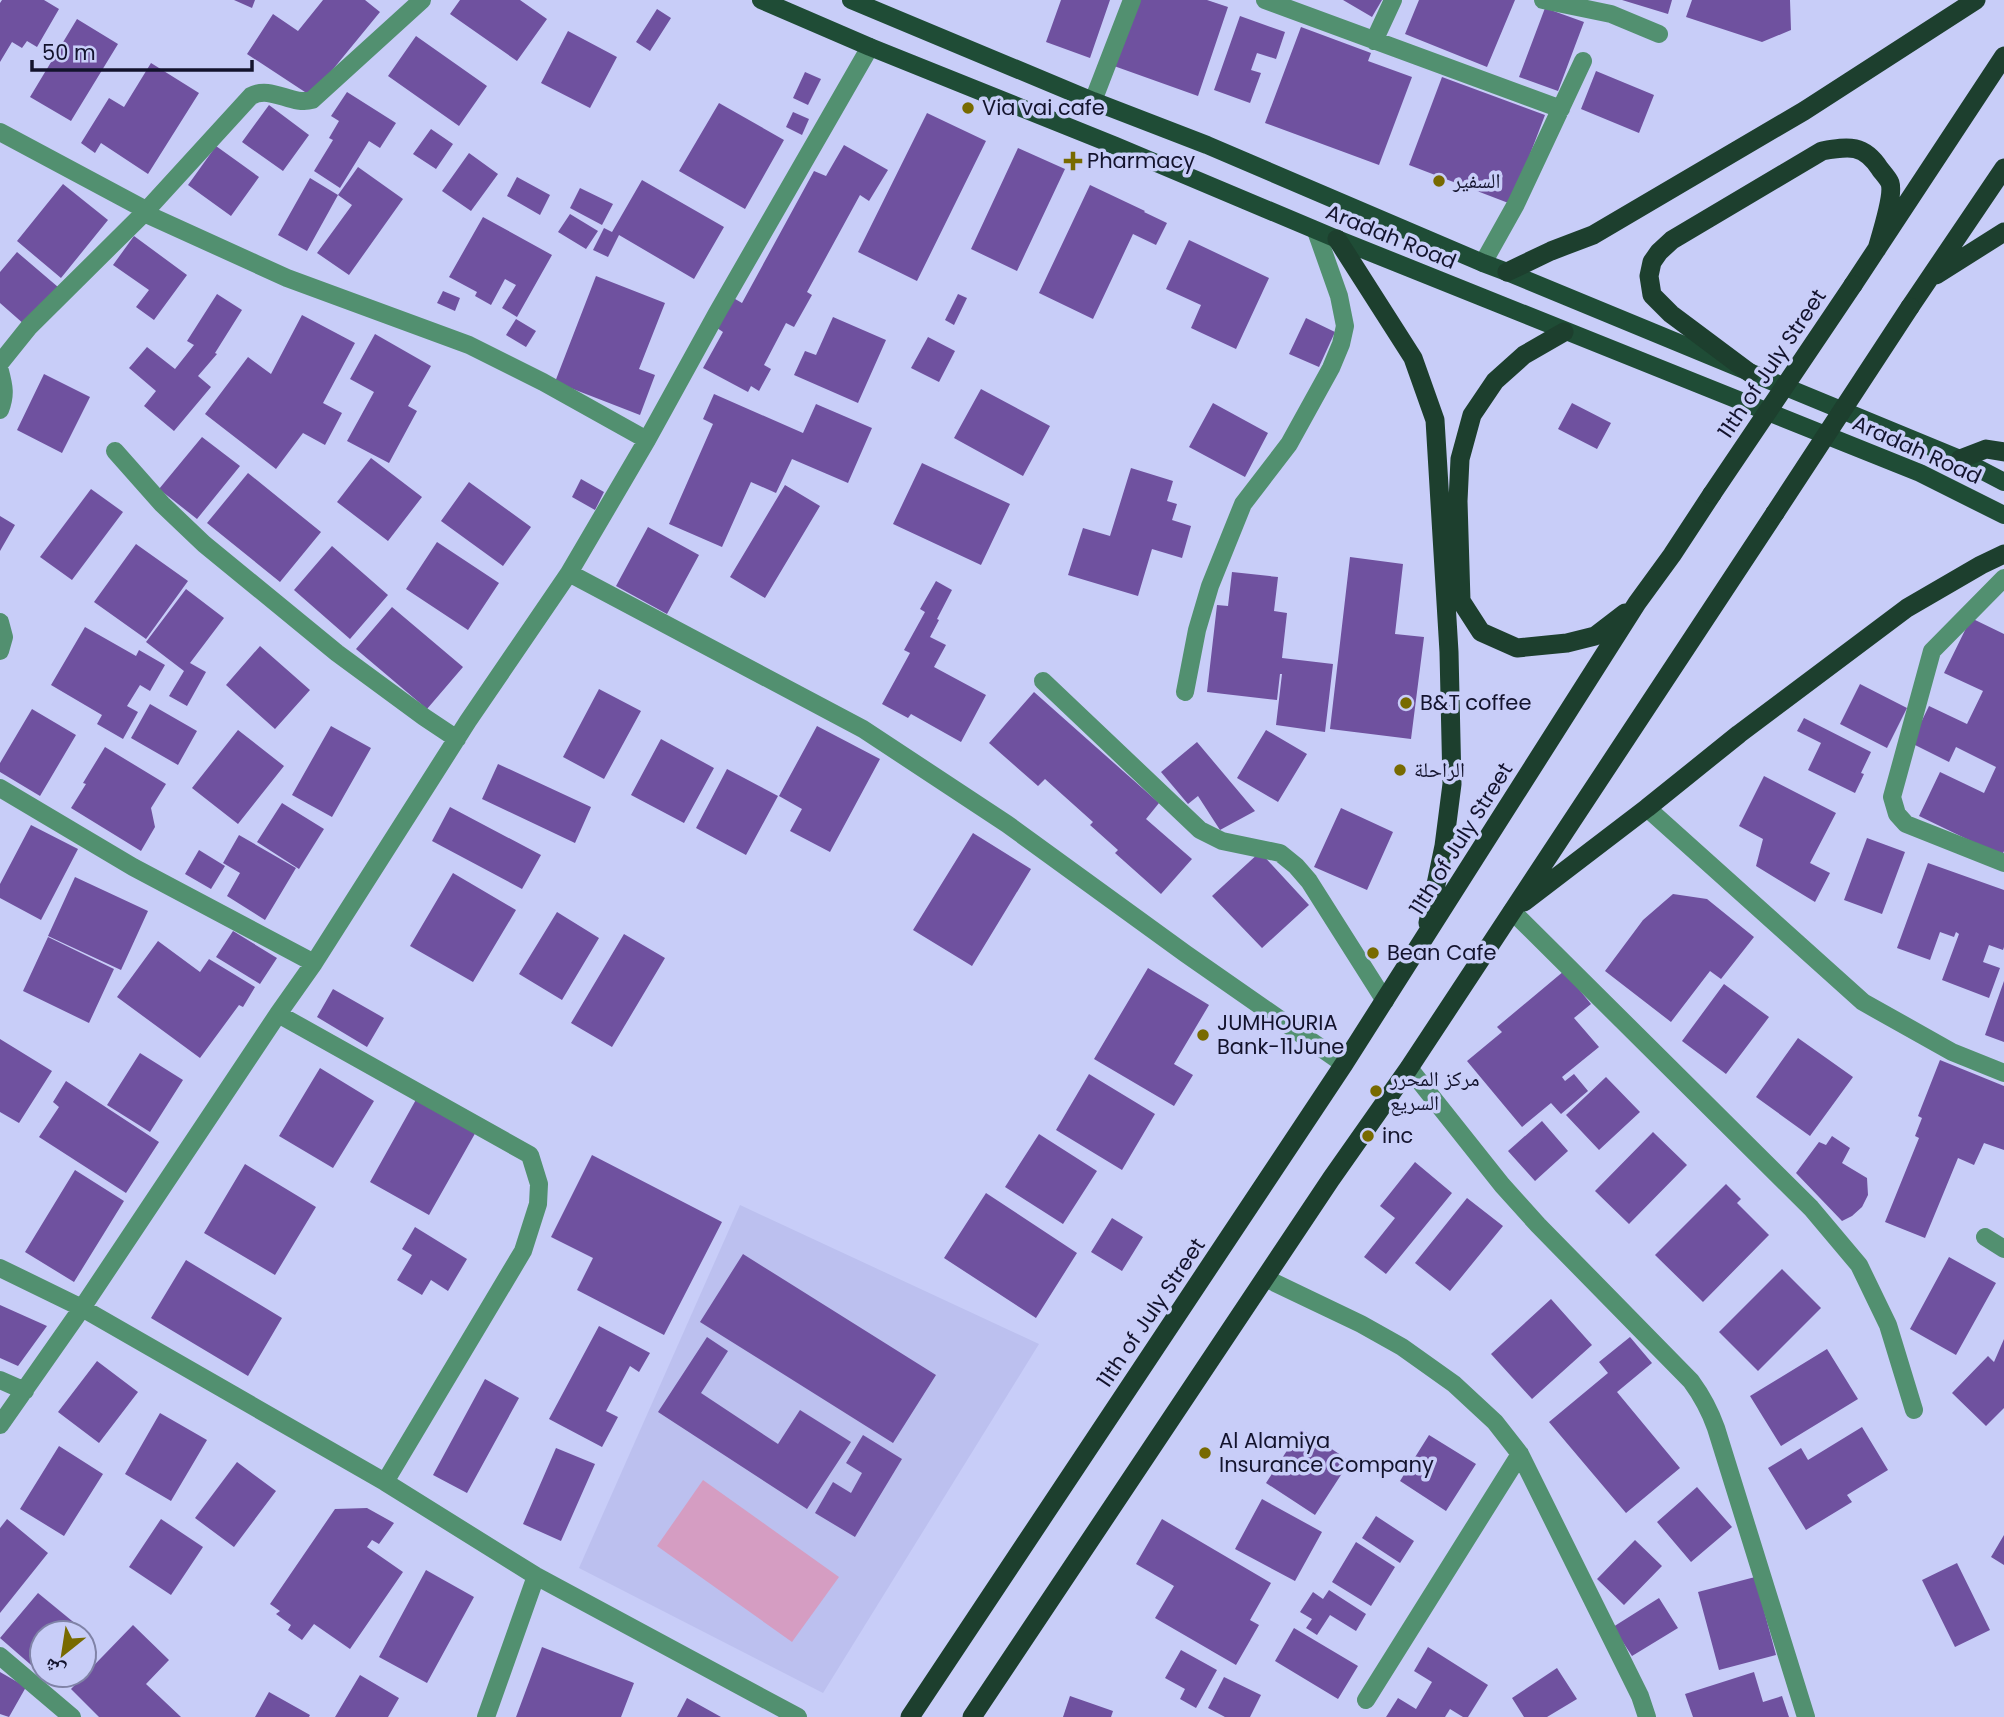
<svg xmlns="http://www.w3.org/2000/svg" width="2004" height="1717" viewBox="0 0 2004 1717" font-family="Poppins,'Noto Naskh Arabic',sans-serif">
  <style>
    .built { fill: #bcc0ef }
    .green { fill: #d59dc2 }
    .building { fill: #6f519f }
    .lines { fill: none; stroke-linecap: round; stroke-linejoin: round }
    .minor { stroke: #529070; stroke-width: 18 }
    .primary { stroke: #1f4c36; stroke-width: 18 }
    .trunk { stroke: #1d3f2e; stroke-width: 19 }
    .trunk-bridge { stroke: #1d3f2e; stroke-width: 19 }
    .poi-dot { fill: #786a00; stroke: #c8cdf8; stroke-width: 2.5 }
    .labels { text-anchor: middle; stroke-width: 7; stroke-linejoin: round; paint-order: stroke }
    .poi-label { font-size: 21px; fill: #13132d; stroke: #c8cdf8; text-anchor: start }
    .street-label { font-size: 21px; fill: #13132d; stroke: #c8cdf8 }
  </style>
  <rect width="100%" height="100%" fill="#c8cdf8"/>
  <!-- built -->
  <path class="built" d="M740,1205L1039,1344L823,1693L579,1568Z"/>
  <!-- green -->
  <path class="green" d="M703,1480L839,1577L792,1642L657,1546Z"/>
  <!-- building -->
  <path class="building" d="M2,0H44L59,9L37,47L27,41L22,48L12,42L0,62V3Z
    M234,0H255L252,8Z
    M323,0H365L380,12L311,96L247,54L273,14L298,31Z
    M460,0H520L547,19L517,61L450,14Z
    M1061,0H1110L1090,58L1046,42Z
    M1136,0H1207L1228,7L1198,96L1114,66Z
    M1343,0H1382L1372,17Z
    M1419,0H1515L1487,67L1405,34Z
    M1622,0H1672L1668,14Z
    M1692,0H1790L1791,30L1762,42L1686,17Z
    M1545,8L1584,22L1558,91L1519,77Z
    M657,9L671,18L650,51L636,42Z
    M1240,16L1285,32L1276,59L1257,53L1251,70L1261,73L1250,103L1214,90Z
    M77,19L118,44L71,121L30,97Z
    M1301,27L1371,53L1368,61L1412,77L1379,165L1265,123Z
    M568,31L617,57L590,108L541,83Z
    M416,36L487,86L459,126L388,76Z
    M151,63L199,93L148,174L101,143L95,153L81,143L109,98L124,107Z
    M1596,71L1654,95L1639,133L1581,109Z
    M805,72L821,79L808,105L793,98Z
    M1442,77L1545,115L1511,204L1409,165Z
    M347,92L396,123L380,148L369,141L340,188L314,171L333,140L329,138L339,121L331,116Z
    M719,103L784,140L745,209L679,171Z
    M269,105L309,135L283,171L242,142Z
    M793,112L809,119L802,135L786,127Z
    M927,113L986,141L917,281L858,252Z
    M431,129L453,144L436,169L413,154Z
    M844,145L888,170L869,201L860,195L807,292L812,295L794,327L786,323L764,365L771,369L759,391L751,386L748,392L703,368L723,332L714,326L730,296L742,303L814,171L826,176Z
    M216,146L259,177L231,216L188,185Z
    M1018,148L1065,169L1017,271L971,249Z
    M469,153L498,174L471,211L442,191Z
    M358,167L403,199L349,275L317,253L352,205L338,195L307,251L278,235L310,178L338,195Z
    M517,177L550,195L540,215L507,196Z
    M642,180L724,227L694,279L619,235L608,257L593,250L604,228L612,232Z
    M63,184L108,220L61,278L17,241Z
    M1090,185L1145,211L1144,212L1167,223L1156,245L1133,234L1093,319L1039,293Z
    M580,188L613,204L602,225L570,208Z
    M570,214L598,231L586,249L558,232Z
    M483,217L552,255L517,317L502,308L516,285L505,279L491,305L475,296L477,292L449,277Z
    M134,236L187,275L154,320L136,307L149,290L113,265Z
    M1189,240L1269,278L1236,349L1191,328L1201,305L1166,289Z
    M17,252L58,287L25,325L0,303V272Z
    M596,276L665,303L639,369L655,375L640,415L555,382Z
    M443,291L460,298L455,311L437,303Z
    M217,294L242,310L215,353L217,354L198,376L211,387L174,431L144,406L156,391L129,368L147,347L175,369L194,345L187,341Z
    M958,294L967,298L954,325L945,320Z
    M302,315L355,343L323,403L342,413L325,445L303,433L276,469L205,414L248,357L271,374Z
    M833,317L886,340L858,403L794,375L805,351L816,355Z
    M1306,318L1335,332L1319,367L1289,354Z
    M516,319L536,331L526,347L506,335Z
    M375,334L431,366L408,406L417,411L389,463L347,441L374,392L350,379Z
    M928,337L955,351L939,382L911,368Z
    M44,374L90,397L62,453L17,430Z
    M981,389L1050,426L1023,476L954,438Z
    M714,394L803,433L816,404L872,428L848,483L792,459L776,493L751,482L722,547L669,524L713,424L703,419Z
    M1213,403L1268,433L1245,477L1189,447Z
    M1572,403L1611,423L1597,449L1558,429Z
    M202,437L240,466L197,519L159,489Z
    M371,458L422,497L388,541L337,502Z
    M922,463L1010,504L981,565L893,524Z
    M1131,468L1173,481L1167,501L1177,504L1172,520L1191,526L1182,558L1152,549L1138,596L1068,575L1083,528L1110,536Z
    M248,473L321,532L280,582L207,523Z
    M581,479L604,492L595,510L572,497Z
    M469,482L531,527L503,566L441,521Z
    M785,485L820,506L765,598L730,577Z
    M91,489L123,512L72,580L40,557Z
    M0,516L15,525L0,551Z
    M648,527L699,555L667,614L616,586Z
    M437,542L499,583L468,630L406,589Z
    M136,544L188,581L146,639L94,602Z
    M332,546L388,595L350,639L294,590Z
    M1350,557L1403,564L1395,634L1424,637L1411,739L1330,729Z
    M1232,572L1278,577L1274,611L1287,613L1282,658L1333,664L1325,732L1276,725L1282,674H1280L1277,700L1207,692L1217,605L1228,606Z
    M936,581L952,590L937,619L939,620L930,637L946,645L934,667L986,695L961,742L911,714L908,718L882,704L910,653L904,650L925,612L920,609Z
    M186,589L224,618L190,663L206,672L187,706L169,696L184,671L146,642Z
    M392,607L463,667L427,709L356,649Z
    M1971,618L2004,634V851L2002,856L1919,816L1940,772L1984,793L1996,767L1956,747L1949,762L1911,743L1929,706L1967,724L1983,691L1944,673Z
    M85,627L136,656L139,650L165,665L150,691L140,685L127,706L138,712L123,739L97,724L102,715L51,685Z
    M260,646L310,690L275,729L226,685Z
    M1860,684L1907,708L1887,748L1840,724Z
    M599,689L641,711L604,779L563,757Z
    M1034,692L1159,803L1146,819L1192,859L1161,894L1115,853L1118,850L1090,825L1093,822L1045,779L1038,786L989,743Z
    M150,704L197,731L178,765L131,738Z
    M32,709L76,735L40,796L0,772V763Z
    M1804,718L1871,752L1861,773L1864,774L1855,793L1808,770L1821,743L1797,731Z
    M331,726L371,748L332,817L292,795Z
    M817,726L880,759L830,852L790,831L802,809L779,796Z
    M238,730L284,766L238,824L192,788Z
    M1266,730L1307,754L1278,802L1237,778Z
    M661,739L714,768L684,823L631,795Z
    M1197,742L1255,811L1220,830L1198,796L1188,804L1161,772Z
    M105,747L166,784L151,808L155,827L141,851L71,808L86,784L83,783Z
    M498,764L591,807L575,843L482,799Z
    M727,769L778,796L746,855L696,828Z
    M1764,776L1836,813L1810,863L1830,873L1815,902L1756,866L1763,839L1739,826Z
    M282,803L324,829L299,869L257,842Z
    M450,807L541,855L522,889L432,841Z
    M1341,808L1393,832L1367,890L1314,867Z
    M31,825L78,849L41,920L0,898V884Z
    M973,833L1031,869L972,966L913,930Z
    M239,835L296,868L265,920L227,896L240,873L223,863Z
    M1867,838L1905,852L1882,914L1844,900Z
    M199,850L225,866L211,889L185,874Z
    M1260,852L1309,905L1262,948L1212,896Z
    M1928,863L2004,890V947L2003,950L1989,945L1983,962L2000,968L1989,998L1942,980L1959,934L1956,932L1954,937L1940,932L1930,960L1897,948Z
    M453,873L516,910L473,982L410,946Z
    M75,877L148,911L121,970L48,936Z
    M1673,894L1707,899L1754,937L1721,979L1710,971L1671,1022L1605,971L1643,920Z
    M557,912L599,938L562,1000L519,974Z
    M233,931L277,958L260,984L216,957Z
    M624,934L665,958L612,1047L571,1023Z
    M48,937L114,969L89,1023L23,991Z
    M158,941L200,972L209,959L255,987L243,1007L239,1005L200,1058L117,997Z
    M1148,968L1209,1005L1174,1064L1193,1075L1174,1106L1094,1059Z
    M1564,971L1591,1004L1574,1018L1599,1047L1562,1077L1565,1081L1574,1074L1588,1091L1561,1114L1551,1103L1522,1127L1467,1061L1502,1032L1497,1027Z
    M2004,981V1042L1985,1035Z
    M1724,984L1769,1017L1726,1074L1682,1041Z
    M333,989L384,1018L367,1047L317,1017Z
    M1798,1038L1853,1077L1810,1136L1756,1097Z
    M0,1039L52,1071L19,1123L0,1112Z
    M140,1053L183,1080L150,1132L107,1105Z
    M1940,1060L2004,1086V1150L1984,1143L1974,1165L1958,1158L1925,1238L1885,1222L1919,1138L1915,1136L1922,1118L1918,1116Z
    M320,1068L374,1101L333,1168L279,1136Z
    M1089,1074L1155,1114L1122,1170L1056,1130Z
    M1606,1077L1640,1112L1599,1150L1566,1115Z
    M66,1081L159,1142L126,1193L39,1137L59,1107L53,1102Z
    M418,1096L477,1130L429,1215L370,1182Z
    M1542,1121L1568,1151L1535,1181L1508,1151Z
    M1653,1132L1687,1165L1629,1224L1595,1191Z
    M1039,1134L1097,1171L1063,1224L1005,1187Z
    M1832,1136L1850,1148L1842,1163L1867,1178L1868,1195L1862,1207L1852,1216L1842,1221L1796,1173L1819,1142L1826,1145Z
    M592,1155L722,1222L664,1335L577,1290L593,1258L551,1237Z
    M1415,1162L1452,1193L1386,1274L1364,1257L1395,1218L1380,1206Z
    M245,1164L316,1207L275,1275L204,1233Z
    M75,1170L124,1201L74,1282L25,1252Z
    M1726,1184L1741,1199L1737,1203L1769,1235L1703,1302L1655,1255Z
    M986,1193L1077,1253L1036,1318L944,1258Z
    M1467,1198L1503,1226L1450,1291L1415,1263Z
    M1112,1218L1143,1237L1122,1271L1091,1252Z
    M415,1227L467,1259L448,1291L431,1280L422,1295L397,1280L412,1255L402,1249Z
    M743,1254L936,1375L893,1443L700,1322Z
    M1949,1257L1996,1283L1956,1355L1910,1329Z
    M186,1260L282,1318L248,1376L151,1318Z
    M1782,1269L1821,1308L1758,1371L1719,1332Z
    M1551,1299L1592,1345L1532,1399L1491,1354Z
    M0,1305L47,1326L18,1366L0,1358Z
    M599,1326L650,1353L639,1372L630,1366L606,1411L618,1417L602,1447L549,1419Z
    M707,1337L728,1351L701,1393L778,1444L800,1410L851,1442L807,1509L658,1412Z
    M1630,1337L1652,1363L1617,1392L1680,1468L1626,1513L1549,1422L1608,1373L1599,1362Z
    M2004,1339V1408L1986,1426L1952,1393L1988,1356L1994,1362Z
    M1827,1349L1858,1399L1781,1446L1750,1396Z
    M97,1361L138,1392L99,1443L58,1412Z
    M485,1379L519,1398L467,1493L433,1475Z
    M160,1413L207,1440L171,1501L125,1474Z
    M1862,1427L1888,1470L1847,1495L1852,1502L1806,1530L1768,1468L1801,1448L1808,1460Z
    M1301,1429L1350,1461L1315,1515L1266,1483Z
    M863,1435L902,1459L855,1537L815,1513L833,1482L851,1493L862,1473L846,1463Z
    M1429,1435L1476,1464L1446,1511L1400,1481Z
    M59,1446L103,1474L64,1536L20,1509Z
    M556,1448L595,1464L561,1541L523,1524Z
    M237,1462L276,1491L234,1547L195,1518Z
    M1697,1487L1732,1527L1691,1562L1657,1522Z
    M1262,1499L1322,1532L1295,1581L1235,1549Z
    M367,1508L394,1523L379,1544L372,1540L367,1547L403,1572L350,1649L314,1624L302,1640L288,1630L291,1625L276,1614L280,1611L270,1604L335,1509Z
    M1376,1516L1414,1541L1400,1563L1362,1538Z
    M7,1519L48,1553L0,1613V1528Z
    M161,1519L203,1547L171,1595L129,1567Z
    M1162,1519L1271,1583L1250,1620L1259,1625L1236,1665L1155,1618L1174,1586L1136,1564Z
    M2004,1535V1565L1991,1557Z
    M1635,1540L1662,1566L1624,1605L1597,1579Z
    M1356,1542L1395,1567L1371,1606L1332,1582Z
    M1957,1563L1990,1630L1955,1647L1922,1580Z
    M426,1570L474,1597L427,1683L379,1657Z
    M1755,1577L1776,1655L1719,1670L1698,1592Z
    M1329,1590L1366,1614L1356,1631L1330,1615L1317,1635L1306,1628L1312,1619L1300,1612L1313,1592L1323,1599Z
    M38,1593L77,1625L70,1633H42V1666L38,1671L0,1638Z
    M1659,1598L1678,1628L1632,1656L1613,1627Z
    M133,1625L169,1660L146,1684L181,1717H99L71,1689Z
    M1294,1628L1358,1666L1338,1699L1275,1661Z
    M542,1647L634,1683L621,1717H516Z
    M1428,1647L1488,1685L1468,1717H1463L1450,1709L1445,1717H1386L1398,1698L1416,1709L1432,1682L1414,1671Z
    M1181,1650L1217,1670L1196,1708L1180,1699L1185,1689L1165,1678Z
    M1557,1668L1577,1699L1547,1717H1524L1512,1698Z
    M0,1672L26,1687L9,1717L0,1714Z
    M1754,1672L1763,1702L1782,1696L1789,1717H1693L1685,1694Z
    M360,1675L399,1698L388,1717H335Z
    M1224,1677L1261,1695L1250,1717H1225L1208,1708Z
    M269,1692L310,1715L309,1717H255Z
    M1070,1696L1113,1711L1111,1717H1063Z
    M687,1698L721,1717H677Z"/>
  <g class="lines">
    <!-- minor -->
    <path class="minor" d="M1265,0L1561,109
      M1543,0L1611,14L1659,34
      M1374,41L1393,0
      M1093,101L1132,0
      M0,132L144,209V213L287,278L469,345L543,382L647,440
      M1483,263L1516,204L1583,61
      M0,363L29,327L144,213L251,96C271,85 292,106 312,100L422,0
      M0,371C4,386 6,395 0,410
      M115,451L162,504L204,544L337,653L424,717L457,739
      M569,573L863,729L1007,824L1186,954L1344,1064
      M2004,578L1932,651L1892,797L1897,814L1906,824L2004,863
      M0,622L4,637L0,651
      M1043,681L1200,830L1222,841L1280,853L1296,866L1309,881L1385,1001
      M1185,692L1197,630L1210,586L1243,504L1289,444L1331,368L1341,344L1345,326L1339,296L1316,231
      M0,788L133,867L314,963
      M1647,808L1863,1002L1952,1052L2004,1073
      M1512,911L1811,1208L1859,1265L1888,1325L1914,1410
      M278,1014L530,1155L539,1184L538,1204L523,1251L385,1482
      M1409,1068L1502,1185L1538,1225L1691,1381C1702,1396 1710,1411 1716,1428L1806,1717
      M1985,1237L2004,1249
      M0,1268L82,1308L385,1482L536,1576L798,1717
      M1265,1278L1361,1324L1402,1347L1454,1384L1495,1422L1520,1454L1640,1696L1647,1717
      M0,1380L25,1391
      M0,1425L82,1308L278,1014L314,963L468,721L569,573L647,440L717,313L870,47
      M0,1656L72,1717
      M1366,1700L1520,1454
      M486,1717L536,1576"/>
    <!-- primary -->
    <path class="primary" d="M761,0L870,47L1116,146L1337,239L1920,473L2004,515
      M851,0L1093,101L1207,145L1483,263L1507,272L1960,459L2004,482"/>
    <!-- trunk -->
    <path class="trunk" d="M1337,239L1413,358L1435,420L1449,652L1452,784L1444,846L1428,923
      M1507,272L1551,251L1593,235L1804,111L1976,0
      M1936,275L2004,232
      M1853,285L2004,56
      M1910,307L2004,168
      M1564,332L1524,355L1495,381L1472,415L1460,459L1458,501L1461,601L1481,632L1517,648L1567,643L1595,636L1625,613
      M1750,373L1671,314L1652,295L1649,276L1652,262L1659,252L1672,240L1822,151C1849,146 1864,144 1880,169C1883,173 1888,178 1890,183C1894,195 1881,235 1877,249
      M1960,459L1986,449L2004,452
      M1524,902L1647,808L1739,734L1907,608L1981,565L2004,554
      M910,1717L1344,1064L1637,603L1672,555L1712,494
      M972,1717L1331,1179L1409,1068L1775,513"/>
    <!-- trunk-bridge -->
    <path class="trunk-bridge" d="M1712,494L1853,285
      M1775,513L1910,307"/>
  </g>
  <!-- markers -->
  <g class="poi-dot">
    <circle cx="968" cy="108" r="7"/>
    <path d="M1069.5 150.5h7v7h7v7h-7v7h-7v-7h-7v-7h7z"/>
    <circle cx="1439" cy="181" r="7"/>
    <circle cx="1406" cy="703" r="7"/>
    <circle cx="1400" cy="770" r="7"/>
    <circle cx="1373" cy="953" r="7"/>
    <circle cx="1203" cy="1035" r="7"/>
    <circle cx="1376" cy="1091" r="7"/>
    <circle cx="1368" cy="1136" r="7"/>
    <circle cx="1205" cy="1453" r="7"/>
  </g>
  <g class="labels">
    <!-- poi labels -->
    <g class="poi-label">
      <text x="982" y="115">Via vai cafe</text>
      <text x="1087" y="168">Pharmacy</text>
      <text x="1453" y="188">السفير</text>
      <text x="1420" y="710">B&amp;T coffee</text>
      <text x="1414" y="777">الراحلة</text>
      <text x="1387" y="960">Bean Cafe</text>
      <text x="1217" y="1030">JUMHOURIA<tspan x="1217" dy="24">Bank-11June</tspan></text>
      <text x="1390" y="1086">مركز المحرر<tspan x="1390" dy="24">السريع</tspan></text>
      <text x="1382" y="1143">inc</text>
      <text x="1219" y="1448">Al Alamiya<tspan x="1219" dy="24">Insurance Company</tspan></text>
    </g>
    <!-- street labels -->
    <g class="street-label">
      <text transform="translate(1391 237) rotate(22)" y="7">Aradah Road</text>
      <text transform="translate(1772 364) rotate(-56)" y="7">11th of July Street</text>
      <text transform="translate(1917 450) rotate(24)" y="7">Aradah Road</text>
      <text transform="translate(1461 839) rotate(-58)" y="7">11th of July Street</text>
      <text transform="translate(1151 1313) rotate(-56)" y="7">11th of July Street</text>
    </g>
  </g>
  <!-- north arrow -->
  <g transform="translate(63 1654) rotate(210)"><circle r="33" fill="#c8cdf8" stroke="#8083a7" stroke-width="2"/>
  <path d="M0-5L12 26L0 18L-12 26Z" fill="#786a00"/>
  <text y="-10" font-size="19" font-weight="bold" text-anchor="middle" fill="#13132d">ش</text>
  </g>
  <!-- scale -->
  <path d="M32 60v10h220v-10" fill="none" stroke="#13132d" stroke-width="3.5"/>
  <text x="42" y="60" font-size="21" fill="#13132d" stroke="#c8cdf8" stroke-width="5" paint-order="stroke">50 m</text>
</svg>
